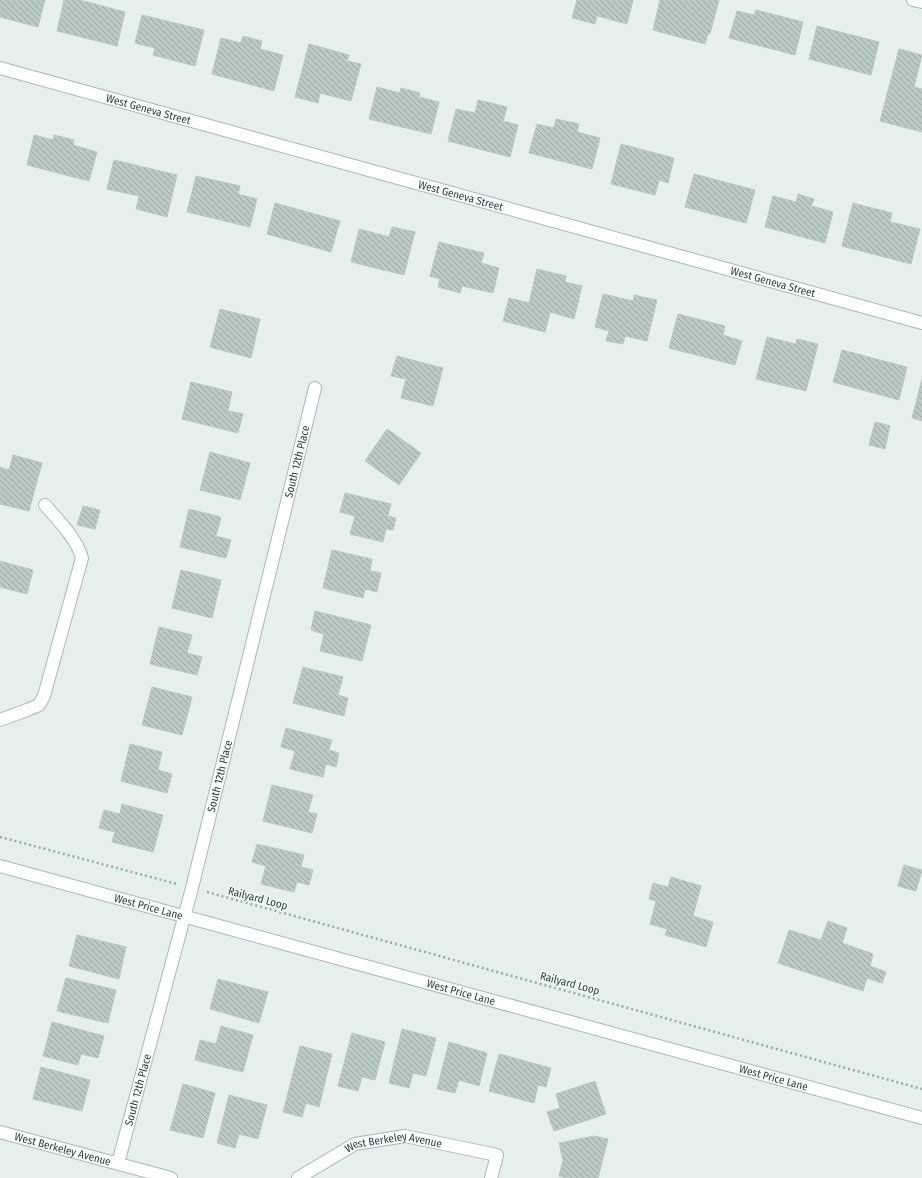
<svg xmlns="http://www.w3.org/2000/svg" width="922" height="1178" viewBox="0 0 922 1178" font-family="'Fira Sans Condensed',sans-serif">
  <style>
    .building { fill: url(#building-back-hatch); stroke: #b8c9c2 }
    .lines { fill: none; stroke-linecap: round; stroke-linejoin: round }
    .lane-casing { stroke: #a8b8b2; stroke-width: 14 }
    .street-casing { stroke: #a8b8b2; stroke-width: 14 }
    .secondary-casing { stroke: #a4bbb3; stroke-width: 14 }
    .path { stroke: #86b3a5; stroke-width: 2.5; stroke-dasharray: 2 3; stroke-linecap: butt }
    .lane { stroke: #fff; stroke-width: 12 }
    .street { stroke: #fff; stroke-width: 12 }
    .secondary { stroke: #fff; stroke-width: 12 }
    .labels { text-anchor: middle; stroke-width: 3; stroke-linejoin: round; paint-order: stroke }
    .street-label { font-size: 11px; fill: #24423a; stroke: #f7fbf9 }
  </style>
  <defs>
    <pattern id="building-back-hatch" width="6" height="6" patternUnits="userSpaceOnUse"><rect width="6" height="6" fill="#bbcac4"/><path d="M-1 5l2 2M0 0l6 6M5-1l2 2" fill="none" stroke="#98a6a0"/></pattern>
  </defs>
  <rect width="100%" height="100%" fill="#e6efeb"/>
  <!-- building -->
  <path class="building" d="M0,0H45L38,27L0,17Z
    M64,0H80L125,12L117,46L57,31Z
    M577,0H633L627,24L597,16L595,24L572,18Z
    M660,0H719L710,34H708L705,44L653,30Z
    M756,10L803,22L795,55L729,38L737,11L754,15Z
    M142,15L204,30L195,66L153,55L155,48L135,43Z
    M817,26L879,42L871,75L809,59Z
    M243,36L262,41L260,49L283,55L274,91L212,74L221,38L241,43Z
    M309,44L349,55L347,61L361,64L351,101L320,93L318,103L295,97Z
    M899,49L922,55L914,87L922,89V132L880,121Z
    M377,87L400,93L401,88L420,93L419,97L439,102L431,134L369,119Z
    M478,100L507,107L503,121L518,125L510,157L448,141L456,109L475,113Z
    M556,119L579,124L577,132L600,138L592,169L529,153L537,124L554,128Z
    M34,135L53,140L54,135L74,140L73,145L97,152L89,181L27,165Z
    M621,144L674,158L668,183L659,180L655,195L611,184Z
    M114,160L177,175L167,217L136,209L139,196L107,189Z
    M694,174L755,190L746,223L685,207Z
    M196,176L240,186L238,194L257,199L250,227L187,212Z
    M798,194L814,199L811,206L833,212L825,243L765,227L773,196L796,202Z
    M275,203L340,221L331,252L267,234Z
    M853,203L892,213L890,222L920,229L911,264L842,246Z
    M392,227L415,232L404,275L351,262L359,229L389,237Z
    M439,242L484,253L481,263L499,268L493,293L462,286L460,293L438,287L440,279L430,276Z
    M537,269L566,276L565,282L582,286L574,319L550,312L545,332L503,321L509,298L529,303Z
    M603,294L633,301L634,295L657,300L647,341L625,336L623,344L606,341L609,331L595,327Z
    M220,309L260,319L251,358L210,347Z
    M678,314L725,326L723,335L742,341L735,365L669,348Z
    M767,337L796,344L797,339L818,344L806,391L756,379Z
    M842,350L907,367L899,400L833,382Z
    M397,356L443,368L433,406L401,398L406,379L391,376Z
    M922,379V421L912,418Z
    M191,382L232,392L228,411L243,414L238,433L182,419Z
    M875,422L890,426L885,449L869,445Z
    M387,429L421,453L399,485L365,461Z
    M210,452L250,463L240,500L200,490Z
    M13,455L42,463L29,511L0,504V467L9,470Z
    M345,493L391,504L388,516L396,518L393,530L386,529L383,542L350,534L355,516L340,512Z
    M83,506L100,510L95,529L77,525Z
    M189,509L221,517L216,536L231,540L226,558L180,547Z
    M332,550L372,559L370,571L381,573L377,592L365,589L363,598L323,588Z
    M0,561L33,570L27,594L0,587Z
    M181,570L221,580L212,618L172,608Z
    M315,611L371,625L362,661L320,651L324,634L311,630Z
    M159,627L192,635L187,653L202,657L197,675L150,664Z
    M303,667L343,677L338,695L348,698L344,716L293,703Z
    M152,687L192,697L182,735L142,725Z
    M286,728L332,740L329,750L339,753L336,767L326,764L323,777L290,769L295,751L281,747Z
    M130,744L162,752L158,770L172,774L167,793L121,781Z
    M272,785L313,795L308,812L317,814L312,833L263,821Z
    M122,804L163,815L153,852L112,842L115,832L99,828L104,810L120,814Z
    M257,844L304,855L301,867L313,870L309,885L297,882L294,892L261,884L266,866L252,862Z
    M904,865L922,870L916,891L898,886Z
    M671,877L701,886L693,916L713,922L706,947L665,935L667,929L650,924L656,901L649,899L653,883L668,887Z
    M828,921L847,928L842,943L873,954L870,966L886,972L882,983L867,978L863,991L778,963L789,930L821,940Z
    M77,935L126,947L119,979L69,966Z
    M66,978L116,990L108,1023L57,1011Z
    M218,979L268,992L259,1023L210,1009Z
    M52,1022L104,1036L98,1058L81,1054L78,1065L43,1056Z
    M221,1026L253,1035L243,1072L195,1060L200,1040L216,1044Z
    M402,1029L436,1038L426,1076L413,1073L409,1088L389,1083Z
    M352,1033L385,1042L375,1080L362,1077L358,1091L338,1086Z
    M449,1042L487,1053L479,1086L459,1080L455,1093L437,1089Z
    M300,1046L332,1054L319,1107L306,1103L302,1117L283,1112Z
    M499,1054L551,1068L546,1087L538,1085L534,1103L489,1091Z
    M41,1067L90,1080L82,1111L33,1099Z
    M595,1081L606,1114L554,1131L547,1112L560,1108L556,1094Z
    M183,1084L215,1093L203,1138L170,1130Z
    M229,1095L267,1105L258,1139L239,1134L235,1148L217,1143Z
    M594,1136L608,1139L598,1178H567L559,1176L563,1160L559,1143Z"/>
  <g class="lines">
    <defs>
      <path id="lane" d="M0,720L27,710L39,705L44,696L82,558C77,539 58,520 45,505"/>
      <g id="street">
        <path d="M913,0L922,2"/>
        <path id="s1" d="M0,68L922,323"/>
        <path id="s2" d="M0,1132L171,1178"/>
        <path id="s3" d="M118,1163L192,888L315,388"/>
        <path id="s4" d="M298,1178L355,1144L405,1136L497,1155L491,1178"/>
      </g>
      <g id="secondary">
        <path id="s5" d="M0,866L922,1118"/>
      </g>
    </defs>
    <!-- lane casing -->
    <use href="#lane" class="lane-casing"/>
    <!-- street casing -->
    <use href="#street" class="street-casing"/>
    <!-- secondary casing -->
    <use href="#secondary" class="secondary-casing"/>
    <!-- path -->
    <path class="path" d="M0,837L177,884
      M207,892L922,1089"/>
    <!-- lane -->
    <use href="#lane" class="lane"/>
    <!-- street -->
    <use href="#street" class="street"/>
    <!-- secondary -->
    <use href="#secondary" class="secondary"/>
  </g>
  <g class="labels">
    <!-- street labels -->
    <g class="street-label">
      <text dy="4" stroke="none"><textPath href="#s1" startOffset="154">West Geneva Street</textPath></text>
      <text dy="4" stroke="none"><textPath href="#s1" startOffset="478">West Geneva Street</textPath></text>
      <text dy="4" stroke="none"><textPath href="#s1" startOffset="802">West Geneva Street</textPath></text>
      <text dy="4" stroke="none"><textPath href="#s3" startOffset="724">South 12th Place</textPath></text>
      <text dy="4" stroke="none"><textPath href="#s3" startOffset="400">South 12th Place</textPath></text>
      <text transform="translate(258 898) rotate(15)" y="4">Railyard Loop</text>
      <text dy="4" stroke="none"><textPath href="#s5" startOffset="154">West Price Lane</textPath></text>
      <text transform="translate(570 983) rotate(15)" y="4">Railyard Loop</text>
      <text dy="4" stroke="none"><textPath href="#s5" startOffset="478">West Price Lane</textPath></text>
      <text dy="4" stroke="none"><textPath href="#s5" startOffset="802">West Price Lane</textPath></text>
      <text dy="4" stroke="none"><textPath href="#s3" startOffset="76">South 12th Place</textPath></text>
      <text dy="4" stroke="none"><textPath href="#s2" startOffset="65">West Berkeley Avenue</textPath></text>
      <text dy="4" stroke="none"><textPath href="#s4" startOffset="105">West Berkeley Avenue</textPath></text>
    </g>
  </g>
</svg>
